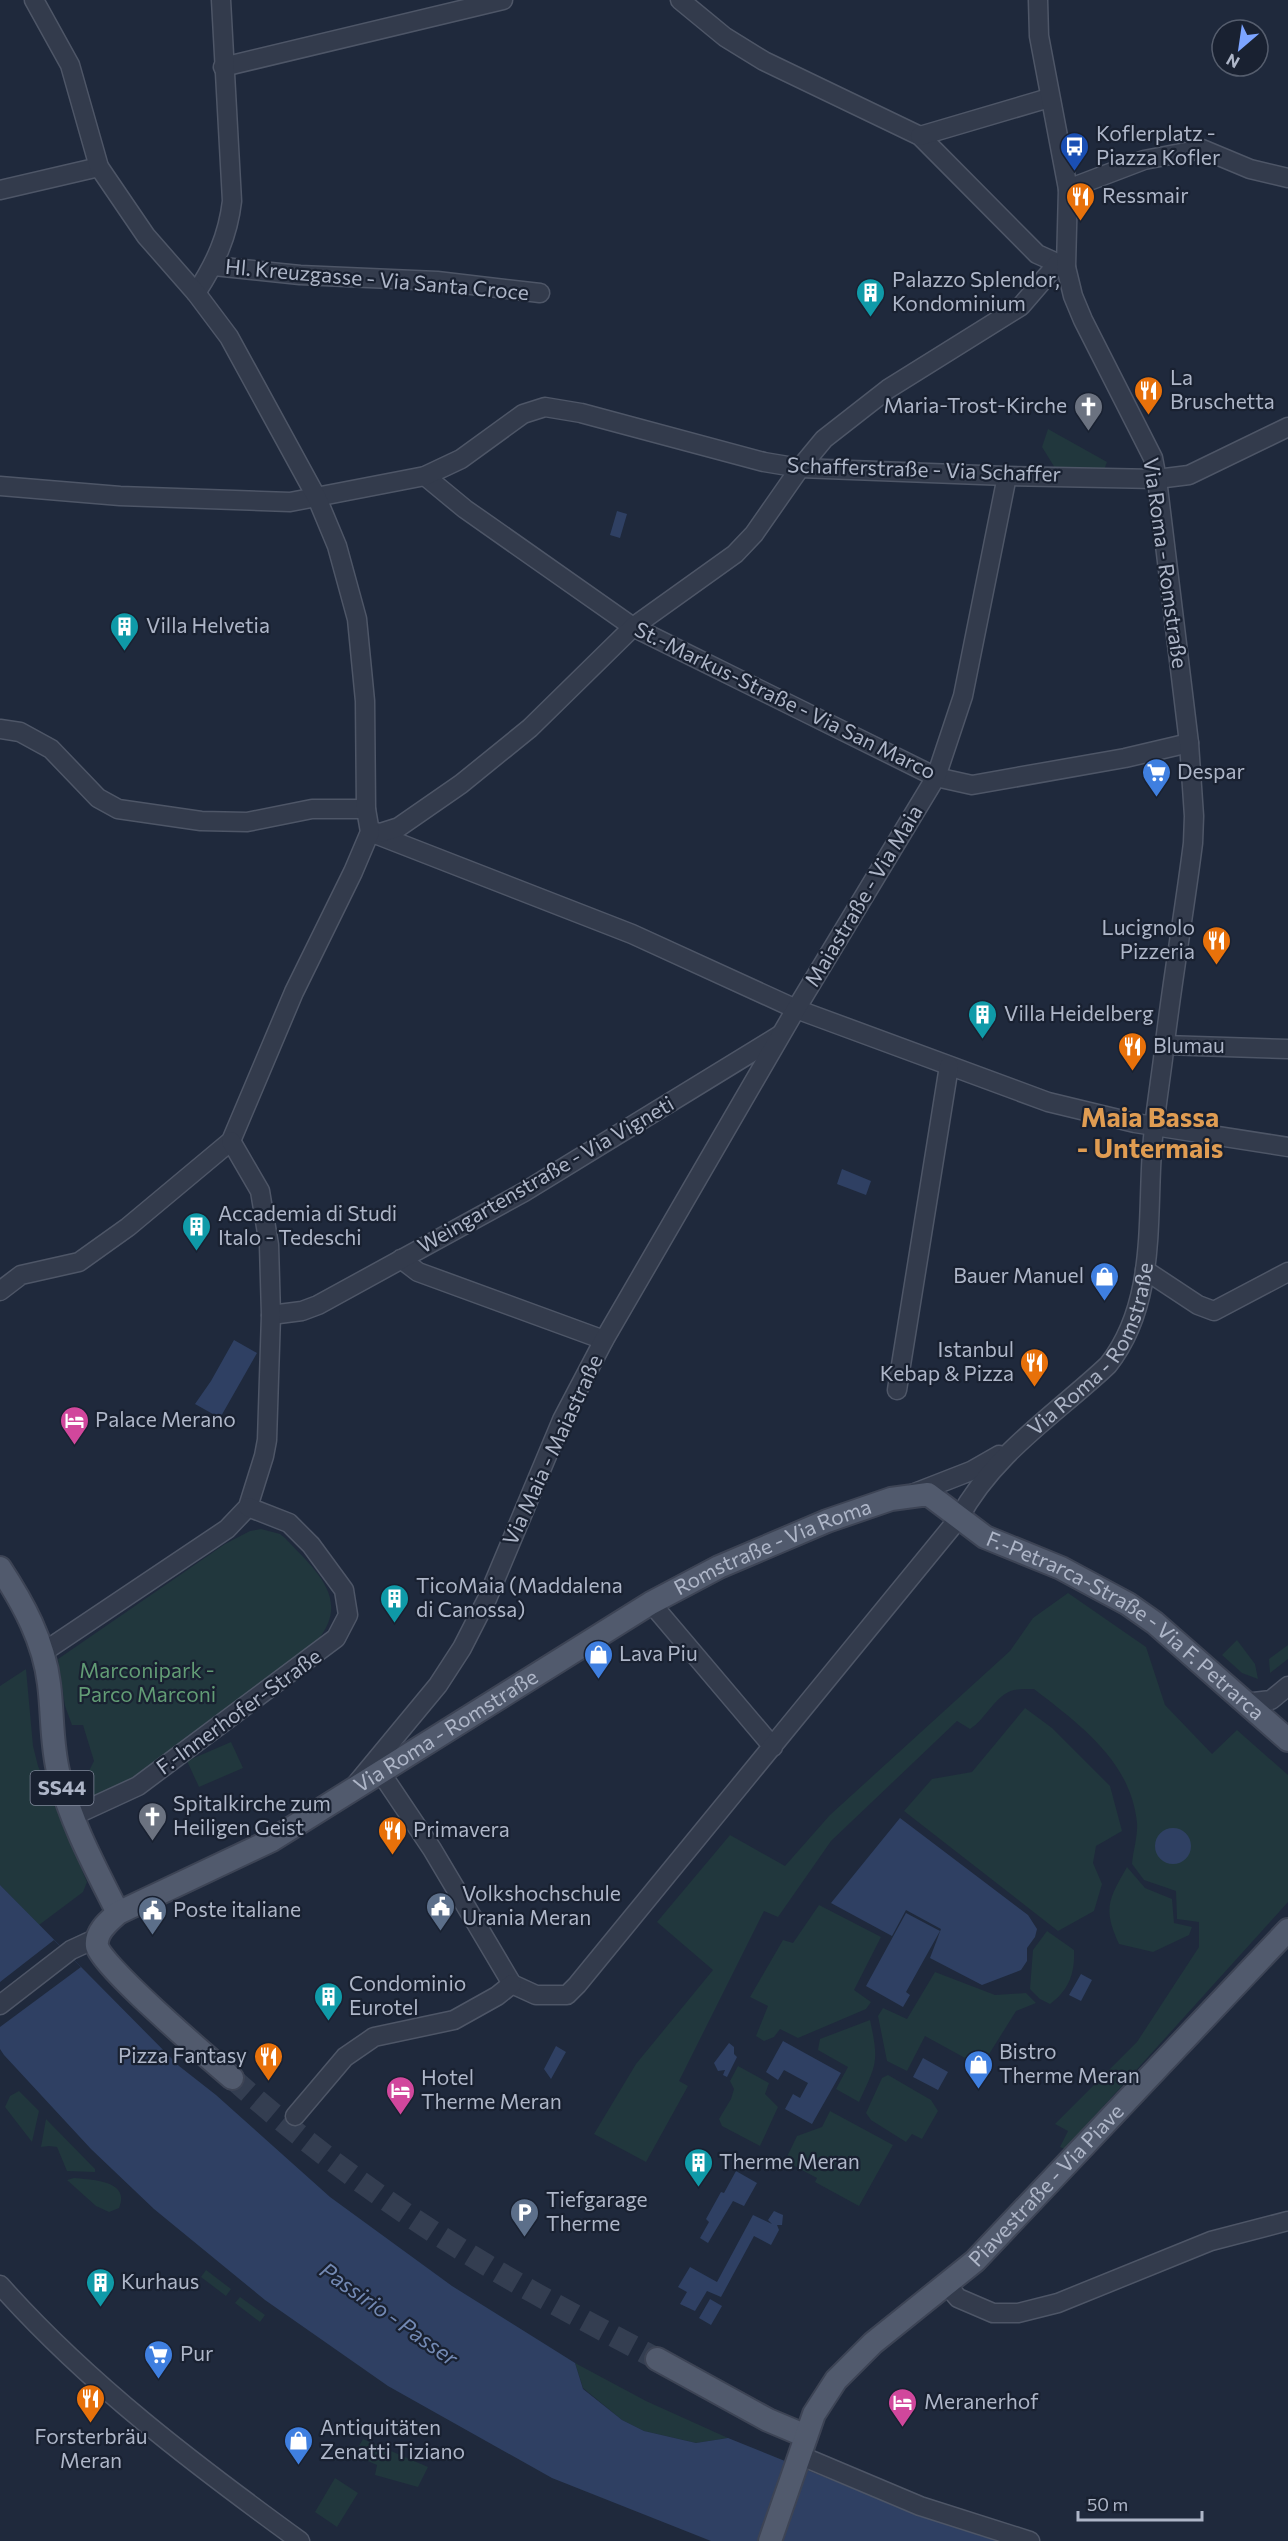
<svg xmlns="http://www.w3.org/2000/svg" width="1288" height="2541" viewBox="0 0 1288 2541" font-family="Commissioner,sans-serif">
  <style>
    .green { fill: #21373d }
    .water { fill: #2f4063 }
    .pier { fill: #1f293c }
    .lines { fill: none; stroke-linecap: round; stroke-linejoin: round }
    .major-tunnel { stroke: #343e51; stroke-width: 22; stroke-dasharray: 22 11; stroke-linecap: butt }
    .minor-casing { stroke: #4e5667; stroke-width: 21 }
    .major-casing { stroke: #3d4455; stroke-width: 26 }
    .minor { stroke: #333b4c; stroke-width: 18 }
    .major { stroke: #515a6d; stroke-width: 22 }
    .labels { text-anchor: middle; stroke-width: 4.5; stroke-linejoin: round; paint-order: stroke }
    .shield { fill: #192131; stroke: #81899b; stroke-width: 1.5 }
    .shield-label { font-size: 20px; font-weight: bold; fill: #aeb6c8 }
    .poi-label { font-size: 21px; fill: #aeb6c8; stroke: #192131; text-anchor: start }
    .street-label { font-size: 21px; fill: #aeb6c8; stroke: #192131 }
    .park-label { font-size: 21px; fill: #629c75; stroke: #192131 }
    .water-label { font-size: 22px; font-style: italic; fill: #7389b3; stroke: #192131 }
    .district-label { font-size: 27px; font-weight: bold; fill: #df9c52; stroke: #192131 }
  </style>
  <rect width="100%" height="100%" fill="#1f293c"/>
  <!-- green -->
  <path class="green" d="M1048,429L1107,462L1104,470L1055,468L1042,447Z
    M261,1529L280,1534L285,1538C315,1570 352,1599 317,1641L138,1777L88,1802L79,1773L89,1771L94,1761L83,1725H72L65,1706L58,1659L225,1544L250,1531Z
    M1068,1593L1146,1647L1165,1705L1212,1754L1237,1730L1288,1775V1902L1065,2149L1060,2147L1068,2131L1055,2124L1137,2042L1199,1947V1922L1177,1919L1176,1891L1144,1880L1132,1864C1133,1851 1138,1836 1137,1823C1131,1761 1079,1724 1034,1689C1028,1689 1020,1689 1014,1690C996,1694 985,1720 970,1729L957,1721L831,1841L778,1917L764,1911L679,2081L688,2086L646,2162L594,2134L636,2064L713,1970L657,1922L730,1835L785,1866L830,1815L1010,1651L1033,1618Z
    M1237,1640L1255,1664L1258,1679L1242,1673L1222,1655Z
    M1288,1645V1659L1270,1673L1269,1659Z
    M26,1669L33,1746L38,1766L87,1882L83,1892L39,1925L0,1885V1686Z
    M1025,1708L1052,1728L1110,1786L1122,1831L1096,1846L1093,1863L1102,1884L1094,1911L1058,1931L904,1811L932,1779L972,1772Z
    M231,1742L243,1768L199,1787L187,1761Z
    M1127,1867L1145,1888L1172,1899L1174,1923L1192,1927L1189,1935L1153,1952L1119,1944C1103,1909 1108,1900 1127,1867Z
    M819,1905L881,1937L854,1990L871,2002L866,2009L798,2038L780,2029L774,2037L764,2041L756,2036L768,2006L750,1997L783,1940L793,1943Z
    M1047,1931L1074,1950C1075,1973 1069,1990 1050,2004L1040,1999L1030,1989L1033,1950Z
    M935,1972L995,1995L1026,1993L1036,2003L1016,2011L986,2059L976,2064L925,2036L907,2071L887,2061L878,2016L883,2008L907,2019Z
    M870,2020C879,2062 877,2063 859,2102L836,2089L848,2067L818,2050L820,2039Z
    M738,2066L769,2083L765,2094L778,2107L760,2146L722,2126L719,2119L731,2099L734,2089L730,2081Z
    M888,2075L931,2100L938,2111L922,2139L912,2134L906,2142L871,2120L866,2113L882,2078Z
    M19,2091L39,2111L32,2142L5,2107L10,2096Z
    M830,2111L893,2145L859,2206L815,2182L817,2178L785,2161L797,2136L822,2127Z
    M46,2119L95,2169V2172L67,2171L57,2147L49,2146L41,2147Z
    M74,2178C91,2180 131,2180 119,2208L109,2212L96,2206L67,2180Z
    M206,2270L231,2289L226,2296L201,2277Z
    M240,2297L265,2315L260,2322L235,2303Z
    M575,2363L646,2401L728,2438L696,2443L644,2431L622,2420L583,2388Z
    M363,2439L428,2467L418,2487L375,2475L377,2465L354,2455Z
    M335,2478L358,2493L337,2527L315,2512Z"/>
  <!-- water -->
  <path class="water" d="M617,511L627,514L620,538L610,535Z
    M842,1169L871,1181L866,1195L837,1184Z
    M234,1340L257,1353L220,1418L195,1404L211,1381Z
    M900,1818L1028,1915L1037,1929L1035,1937L1027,1948V1961L1021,1970L982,1985L930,1958L941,1929L906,1910L892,1936L831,1903Z
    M1155 1846a18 18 0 1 1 36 0a18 18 0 1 1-36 0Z
    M0,1885L179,2066L216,2095L330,2197L452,2286L575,2363L583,2389L622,2420L644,2431L696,2443L728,2438L911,2512L1005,2541H711L552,2478L388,2386L265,2300L154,2209L91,2149L4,2055L0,2049Z
    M906,1913L940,1931L906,1992L910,1995L903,2007L866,1986Z
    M1081,1974L1092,1980L1081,2001L1069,1995Z
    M783,2041L841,2073L812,2124L785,2109L793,2094L800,2098L808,2083L784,2070L778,2080L766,2072Z
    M729,2043L734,2047V2054L737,2057L727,2077L723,2075L725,2070L718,2071L714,2063Z
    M556,2046L566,2052L551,2079L544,2069Z
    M923,2058L948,2072L938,2090L913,2077Z
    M736,2171L757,2183L744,2206L733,2201L708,2243L700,2238L709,2222L706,2219L721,2192L724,2193Z
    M774,2211L783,2215L782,2225H777L779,2230L771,2245L754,2236L721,2297L707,2291L695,2311L680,2304L687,2292L678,2287L690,2267L717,2282L753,2215L772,2224L768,2220Z
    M710,2299L722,2306L711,2325L699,2318Z"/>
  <!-- pier -->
  <path class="pier" d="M54,1940L81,1967L0,2027V1982Z"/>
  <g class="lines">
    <!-- major-tunnel -->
    <path class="major-tunnel" d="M232,2078C310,2148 395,2210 485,2264C541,2298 599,2328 657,2359"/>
    <defs>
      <g id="minor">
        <path d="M680,0L725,37L764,61L920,136L1037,254L1066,267"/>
        <path d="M223,67L503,0"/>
        <path d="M920,136L1049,98"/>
        <path d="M1068,189L1144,160L1202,149L1250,169L1288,178"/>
        <path d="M0,190L99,167"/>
        <path d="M214,266L300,275L437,281L540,293"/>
        <path d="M196,293C215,264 228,236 232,201L221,0"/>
        <path d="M425,476L465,509L633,627L936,777L972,785L1125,758L1189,743"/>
        <path d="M0,486L120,496L290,502L425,476L461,459L523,414L545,407L581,413L764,462L800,468L1007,476L1157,479L1189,475L1288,427"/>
        <path d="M0,729L20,732L51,749L98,798L118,809L201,821L247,822L312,809H366"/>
        <path d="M370,832L632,934L796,1009L1048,1102L1135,1123L1288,1147"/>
        <path d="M374,832L380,833L399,827L461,784L530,728L633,627L735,554L754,534L800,468L824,439L888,389L1021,306L1058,263"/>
        <path d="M1164,1045L1288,1049"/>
        <path d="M401,1259L418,1272L604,1340"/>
        <path d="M1145,1270L1198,1305L1214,1311L1288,1272"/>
        <path d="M0,1291L21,1275L79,1262L128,1227L231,1141L294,992L353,872L370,832L366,809L365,701L357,619L337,546L317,498L229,337L196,293L146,236L99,167L70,65L34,0"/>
        <path d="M271,1315L302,1311L318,1305L524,1192L780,1035"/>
        <path d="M897,1390L949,1066"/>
        <path d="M912,1494L971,1471L999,1455"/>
        <path d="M651,1603L773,1747"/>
        <path d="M42,1653L227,1529L248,1507L264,1456L267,1440L271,1315L269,1245L260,1191L231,1141"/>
        <path d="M1245,1703L1271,1700L1288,1686"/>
        <path d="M381,1773L432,1849L512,1984"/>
        <path d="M357,1783L438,1685L462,1648L487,1599L562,1420L604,1340L796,1009L936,777L963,696L1007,476"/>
        <path d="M73,1816L138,1786L336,1638L348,1615L344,1590L311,1545L289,1523L248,1507"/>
        <path id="s1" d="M512,1984L536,1995H567L577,1985L959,1518C994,1453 1056,1414 1108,1365C1156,1304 1147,1222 1152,1150C1154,1120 1159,1090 1163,1059C1171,987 1184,915 1193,843L1194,816L1189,743L1157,479L1153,458L1083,320L1073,296L1066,267L1068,189L1039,36L1038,0"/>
        <path d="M0,2005L71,1950L97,1938"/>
        <path d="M295,2116L345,2057L374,2037L454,2020L497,1996L512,1984"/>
        <path d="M0,2285C87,2383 194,2464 300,2541"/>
        <path d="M947,2285L958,2298L993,2313H1018L1058,2303L1211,2241L1288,2221"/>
        <path d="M799,2455L920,2506L1030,2541"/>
      </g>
      <g id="major">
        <path d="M0,1568C23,1603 44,1641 49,1684C53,1714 51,1745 59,1775C71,1823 96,1869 118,1913"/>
        <path id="s2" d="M232,2078C210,2059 101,1966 97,1946C95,1932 109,1921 118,1913L272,1840L651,1603L719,1567L827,1521L891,1499L928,1494L985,1537L1061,1568L1128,1604L1155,1623L1288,1740"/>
        <path d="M657,2359L768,2420L806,2436"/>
        <path id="s3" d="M770,2541L814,2414L836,2380L873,2343L975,2261L1288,1930"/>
      </g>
    </defs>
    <!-- minor casing -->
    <use href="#minor" class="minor-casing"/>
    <!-- major casing -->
    <use href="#major" class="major-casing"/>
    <!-- minor -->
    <use href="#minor" class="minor"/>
    <!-- major -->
    <use href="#major" class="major"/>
  </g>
  <!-- icons -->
  <defs>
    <symbol id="bus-pin" viewBox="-11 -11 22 30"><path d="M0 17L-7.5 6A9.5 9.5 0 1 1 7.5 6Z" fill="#1a4fb4" stroke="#192131"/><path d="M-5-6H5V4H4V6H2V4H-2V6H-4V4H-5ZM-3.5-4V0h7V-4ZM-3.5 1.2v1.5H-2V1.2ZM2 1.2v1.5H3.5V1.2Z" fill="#fff"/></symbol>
    <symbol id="restaurant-pin" viewBox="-11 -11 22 30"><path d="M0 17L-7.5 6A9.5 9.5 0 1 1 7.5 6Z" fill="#e8710a" stroke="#192131"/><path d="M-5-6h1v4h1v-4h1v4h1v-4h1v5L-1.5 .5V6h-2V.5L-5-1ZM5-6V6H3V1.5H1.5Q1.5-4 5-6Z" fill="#fff"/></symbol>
    <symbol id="building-pin" viewBox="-11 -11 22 30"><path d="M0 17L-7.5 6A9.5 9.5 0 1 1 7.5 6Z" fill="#0f9aa8" stroke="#192131"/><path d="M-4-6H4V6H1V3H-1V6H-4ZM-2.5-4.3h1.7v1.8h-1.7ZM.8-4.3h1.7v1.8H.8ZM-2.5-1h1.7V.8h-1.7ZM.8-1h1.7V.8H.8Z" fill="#fff"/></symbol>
    <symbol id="church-pin" viewBox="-11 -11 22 30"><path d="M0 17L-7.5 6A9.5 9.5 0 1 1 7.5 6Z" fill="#6b7280" stroke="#192131"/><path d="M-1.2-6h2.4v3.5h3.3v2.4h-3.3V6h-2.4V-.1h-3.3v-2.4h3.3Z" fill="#fff"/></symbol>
    <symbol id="supermarket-pin" viewBox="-11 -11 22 30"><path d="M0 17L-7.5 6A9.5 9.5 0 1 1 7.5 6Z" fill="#3f7fe0" stroke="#192131"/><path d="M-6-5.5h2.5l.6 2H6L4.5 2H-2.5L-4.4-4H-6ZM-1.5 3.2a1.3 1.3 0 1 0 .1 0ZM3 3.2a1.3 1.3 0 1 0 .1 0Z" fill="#fff"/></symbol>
    <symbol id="shop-pin" viewBox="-11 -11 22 30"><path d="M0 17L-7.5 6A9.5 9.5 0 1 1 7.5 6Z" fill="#3f7fe0" stroke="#192131"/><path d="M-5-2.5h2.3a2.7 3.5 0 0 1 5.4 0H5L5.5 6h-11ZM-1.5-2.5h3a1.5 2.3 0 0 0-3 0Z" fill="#fff"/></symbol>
    <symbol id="hotel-pin" viewBox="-11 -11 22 30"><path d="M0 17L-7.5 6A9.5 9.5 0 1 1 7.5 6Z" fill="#d1479c" stroke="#192131"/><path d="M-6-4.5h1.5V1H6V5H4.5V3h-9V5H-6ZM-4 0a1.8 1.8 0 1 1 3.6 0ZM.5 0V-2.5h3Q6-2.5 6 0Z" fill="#fff"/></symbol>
    <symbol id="civic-pin" viewBox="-11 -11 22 30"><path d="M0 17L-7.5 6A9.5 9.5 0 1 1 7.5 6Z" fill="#5c6f8a" stroke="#192131"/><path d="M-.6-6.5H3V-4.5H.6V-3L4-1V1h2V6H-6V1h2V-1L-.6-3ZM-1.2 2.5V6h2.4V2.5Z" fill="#fff"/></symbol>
    <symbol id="parking-pin" viewBox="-11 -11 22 30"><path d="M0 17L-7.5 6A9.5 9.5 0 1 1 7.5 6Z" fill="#5c6f8a" stroke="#192131"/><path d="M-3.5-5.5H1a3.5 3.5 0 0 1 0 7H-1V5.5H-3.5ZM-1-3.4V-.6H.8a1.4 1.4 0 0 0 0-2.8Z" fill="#fff"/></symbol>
  </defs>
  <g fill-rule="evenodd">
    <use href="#bus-pin" x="1058" y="130" width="33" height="45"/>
    <use href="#restaurant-pin" x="1064" y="180" width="33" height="45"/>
    <use href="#building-pin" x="854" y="276" width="33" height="45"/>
    <use href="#restaurant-pin" x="1132" y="374" width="33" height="45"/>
    <use href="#church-pin" x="1072" y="390" width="33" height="45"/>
    <use href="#building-pin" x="108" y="610" width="33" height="45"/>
    <use href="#supermarket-pin" x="1140" y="756" width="33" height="45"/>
    <use href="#restaurant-pin" x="1200" y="924" width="33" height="45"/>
    <use href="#building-pin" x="966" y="998" width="33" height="45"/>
    <use href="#restaurant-pin" x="1116" y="1030" width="33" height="45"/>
    <use href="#building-pin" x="180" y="1210" width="33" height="45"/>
    <use href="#shop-pin" x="1088" y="1260" width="33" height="45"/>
    <use href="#restaurant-pin" x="1018" y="1346" width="33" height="45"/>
    <use href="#hotel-pin" x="58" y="1404" width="33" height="45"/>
    <use href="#building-pin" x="378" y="1582" width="33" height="45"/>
    <use href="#shop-pin" x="582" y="1638" width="33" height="45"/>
    <use href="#church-pin" x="136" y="1800" width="33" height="45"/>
    <use href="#restaurant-pin" x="376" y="1814" width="33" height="45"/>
    <use href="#civic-pin" x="424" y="1890" width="33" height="45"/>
    <use href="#civic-pin" x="136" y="1894" width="33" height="45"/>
    <use href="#building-pin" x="312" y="1980" width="33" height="45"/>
    <use href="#restaurant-pin" x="252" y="2040" width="33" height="45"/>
    <use href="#shop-pin" x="962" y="2048" width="33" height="45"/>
    <use href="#hotel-pin" x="384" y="2074" width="33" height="45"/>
    <use href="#building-pin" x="682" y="2146" width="33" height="45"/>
    <use href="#parking-pin" x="508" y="2196" width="33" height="45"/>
    <use href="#building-pin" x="84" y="2266" width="33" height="45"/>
    <use href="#supermarket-pin" x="142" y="2338" width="33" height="45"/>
    <use href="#restaurant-pin" x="74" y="2382" width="33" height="45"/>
    <use href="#hotel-pin" x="886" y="2386" width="33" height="45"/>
    <use href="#shop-pin" x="282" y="2424" width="33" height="45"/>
  </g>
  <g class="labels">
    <!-- shield labels -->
    <rect class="shield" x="30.5" y="1771" width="63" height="34" rx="4.5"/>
    <g class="shield-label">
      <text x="62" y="1795">SS44</text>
    </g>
    <!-- poi labels -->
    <g class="poi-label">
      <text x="1096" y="141">Koflerplatz -<tspan x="1096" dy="24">Piazza Kofler</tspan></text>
      <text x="1102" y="203">Ressmair</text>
      <text x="892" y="287">Palazzo Splendor,<tspan x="892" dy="24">Kondominium</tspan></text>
      <text x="1170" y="385">La<tspan x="1170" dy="24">Bruschetta</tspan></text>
      <text x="1067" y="413" text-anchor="end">Maria-Trost-Kirche</text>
      <text x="146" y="633">Villa Helvetia</text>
      <text x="1177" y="779">Despar</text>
      <text x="1195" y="935" text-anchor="end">Lucignolo<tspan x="1195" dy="24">Pizzeria</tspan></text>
      <text x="1004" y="1021">Villa Heidelberg</text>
      <text x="1153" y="1053">Blumau</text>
      <text x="218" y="1221">Accademia di Studi<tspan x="218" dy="24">Italo - Tedeschi</tspan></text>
      <text x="1084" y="1283" text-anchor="end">Bauer Manuel</text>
      <text x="1014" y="1357" text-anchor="end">Istanbul<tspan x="1014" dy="24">Kebap &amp; Pizza</tspan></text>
      <text x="95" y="1427">Palace Merano</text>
      <text x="416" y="1593">TicoMaia (Maddalena<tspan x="416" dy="24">di Canossa)</tspan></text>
      <text x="619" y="1661">Lava Piu</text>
      <text x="173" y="1811">Spitalkirche zum<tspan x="173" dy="24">Heiligen Geist</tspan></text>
      <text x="413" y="1837">Primavera</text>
      <text x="462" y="1901">Volkshochschule<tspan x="462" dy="24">Urania Meran</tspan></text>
      <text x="173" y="1917">Poste italiane</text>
      <text x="349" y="1991">Condominio<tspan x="349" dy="24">Eurotel</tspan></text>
      <text x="999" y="2059">Bistro<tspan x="999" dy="24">Therme Meran</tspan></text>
      <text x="247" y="2063" text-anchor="end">Pizza Fantasy</text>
      <text x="421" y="2085">Hotel<tspan x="421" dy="24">Therme Meran</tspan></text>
      <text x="719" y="2169">Therme Meran</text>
      <text x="546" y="2207">Tiefgarage<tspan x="546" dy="24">Therme</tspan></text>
      <text x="121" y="2289">Kurhaus</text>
      <text x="180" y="2361">Pur</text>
      <text x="924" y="2409">Meranerhof</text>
      <text x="320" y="2435">Antiquitäten<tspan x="320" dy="24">Zenatti Tiziano</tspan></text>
      <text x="91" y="2444" text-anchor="middle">Forsterbräu<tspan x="91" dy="24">Meran</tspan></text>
    </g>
    <!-- street labels -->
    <g class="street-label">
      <text transform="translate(377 280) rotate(5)" y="7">Hl. Kreuzgasse - Via Santa Croce</text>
      <text transform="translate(924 470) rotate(2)" y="7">Schafferstraße - Via Schaffer</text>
      <text transform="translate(1165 563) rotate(82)" y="7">Via Roma - Romstraße</text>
      <text transform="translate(785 701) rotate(26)" y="7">St.-Markus-Straße - Via San Marco</text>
      <text transform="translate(864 896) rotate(-59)" y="7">Maiastraße - Via Maia</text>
      <text transform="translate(546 1175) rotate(-30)" y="7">Weingartenstraße - Via Vigneti</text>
      <text dy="7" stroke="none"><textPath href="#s1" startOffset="894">Via Roma - Romstraße</textPath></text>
      <text transform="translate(553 1450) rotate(-65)" y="7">Via Maia - Maiastraße</text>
      <text dy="7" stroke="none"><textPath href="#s2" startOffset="982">Romstraße - Via Roma</textPath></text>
      <text dy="7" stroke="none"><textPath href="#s2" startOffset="1386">F.-Petrarca-Straße - Via F. Petrarca</textPath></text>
      <text transform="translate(239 1712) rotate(-36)" y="7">F.-Innerhofer-Straße</text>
      <text dy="7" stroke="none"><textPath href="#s2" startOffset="606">Via Roma - Romstraße</textPath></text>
      <text dy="7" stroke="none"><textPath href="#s3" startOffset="462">Piavestraße - Via Piave</textPath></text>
    </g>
    <!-- park labels -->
    <g class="park-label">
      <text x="147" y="1678">Marconipark -<tspan x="147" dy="24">Parco Marconi</tspan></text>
    </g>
    <!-- water labels -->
    <g class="water-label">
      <text transform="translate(389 2314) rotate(35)" y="8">Passirio - Passer</text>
    </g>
    <!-- district labels -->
    <g class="district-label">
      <text x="1150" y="1127">Maia Bassa<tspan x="1150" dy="31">- Untermais</tspan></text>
    </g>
  </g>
  <!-- north arrow -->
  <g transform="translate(1240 48) rotate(209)"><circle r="28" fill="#192131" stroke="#555d6d" stroke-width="1.5"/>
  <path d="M0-4.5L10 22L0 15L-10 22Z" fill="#7ca4ff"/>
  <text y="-9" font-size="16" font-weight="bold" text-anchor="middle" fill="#aeb6c8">N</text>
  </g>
  <!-- scale -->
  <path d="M1078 2511v9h124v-9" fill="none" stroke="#aeb6c8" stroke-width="3"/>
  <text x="1087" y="2511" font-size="18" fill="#aeb6c8" stroke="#192131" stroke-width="4.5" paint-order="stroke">50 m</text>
</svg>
